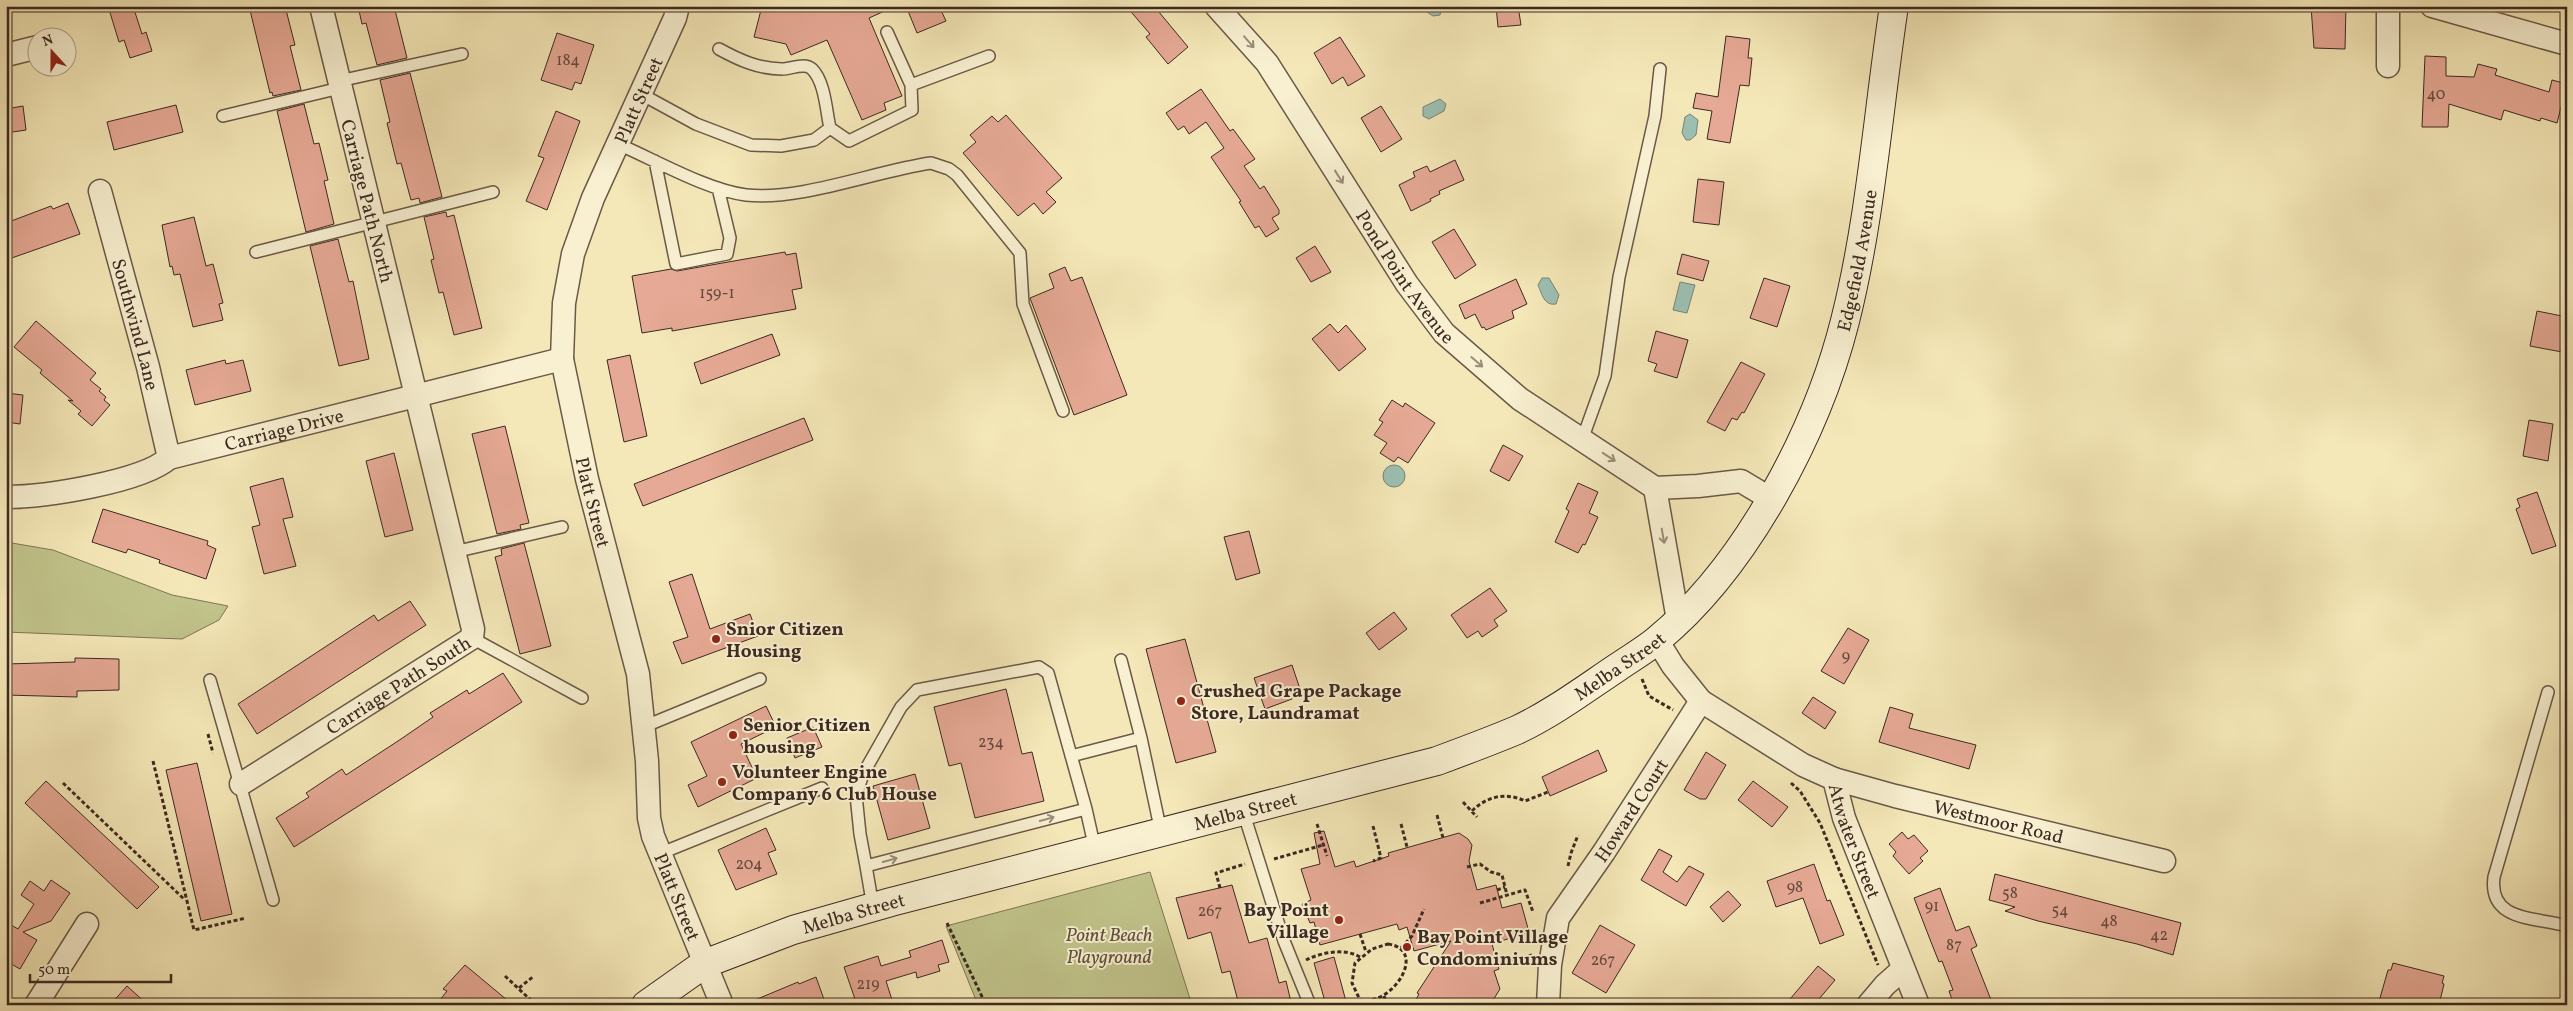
<svg xmlns="http://www.w3.org/2000/svg" width="2573" height="1011" viewBox="0 0 2573 1011" font-family="Vollkorn,serif">
  <style>
    .green { fill: #c1c48b; stroke: #7e7656 }
    .water { fill: #9cc0b3; stroke: #768479 }
    .building { fill: #e6a995; stroke: #3c2921 }
    .lines { fill: none; stroke-linecap: round; stroke-linejoin: round }
    .lane-casing { stroke: #6a5947; stroke-width: 14 }
    .street-casing { stroke: #6a5947; stroke-width: 25 }
    .secondary-casing { stroke: #3c2921; stroke-width: 30 }
    .path { stroke: #3c2921; stroke-width: 3; stroke-dasharray: 4 2.5; stroke-linecap: butt }
    .lane { stroke: #f8f0d1; stroke-width: 11 }
    .street { stroke: #f8f0d1; stroke-width: 22 }
    .secondary { stroke: #f8f0d1; stroke-width: 28 }
    .oneway { stroke: #9a8c79 }
    .poi-dot { fill: #8f2418; stroke: #f8f0d1; stroke-width: 2 }
    .labels { text-anchor: middle; stroke-width: 4; stroke-linejoin: round; paint-order: stroke }
    .number-label { font-size: 16px; fill: #66493e }
    .street-label { font-size: 19px; fill: #3c2921; stroke: #f8f0d1 }
    .poi-label { font-size: 19px; font-weight: bold; fill: #3c2921; stroke: #f8f0d1; text-anchor: start }
    .park-label { font-size: 19px; font-style: italic; fill: #5d503c; stroke: #f8f0d1 }
  </style>
  <rect width="100%" height="100%" fill="#f5e8b8"/>
  <filter id="stains"><feTurbulence type="fractalNoise" baseFrequency=".004" numOctaves="4"/><feColorMatrix values="0 0 0 0 .2 0 0 0 0 .09 0 0 0 0 .02 0 0 0 .5 -.17"/></filter>
  <radialGradient id="worn" r=".72"><stop offset=".6" stop-color="#630" stop-opacity="0"/><stop offset="1" stop-color="#630" stop-opacity=".3"/></radialGradient>
  <!-- green -->
  <path class="green" d="M6,542L53,550L172,595L228,606L219,620L182,639L6,632Z
    M1150,872L1192,1005H978L946,926Z"/>
  <!-- water -->
  <path class="water" d="M1418,6H1440L1441,11L1440,15L1433,16Z
    M1440,99L1446,104L1444,111L1429,119L1423,116V107Z
    M1690,114L1698,120L1696,135L1690,140H1686L1682,133L1685,117Z
    M1542,278H1549L1559,295L1556,304C1544,306 1542,294 1538,285Z
    M1680,282L1695,285L1687,313L1673,310Z
    M1383 476a11 11 0 1 1 22 0a11 11 0 1 1-22 0Z"/>
  <!-- building -->
  <path class="building" d="M108,6H133L142,34L146,32L152,51L130,58L124,40L119,42Z
    M249,6H285L295,45L290,46L301,90L273,96L272,92L270,93Z
    M358,6H394L407,58L377,65L366,23L362,24Z
    M762,6H896L869,18L902,96L884,103L886,110L862,120L827,40L791,55L786,44L754,37Z
    M906,6H939L946,21L917,33Z
    M1126,6H1154L1188,47L1168,64L1146,37L1150,34Z
    M1496,6H1518L1521,25L1498,27Z
    M2311,6H2346L2345,49L2314,48Z
    M557,33L594,45L581,84L575,82L572,90L541,80Z
    M1726,36L1750,39L1748,58H1752L1749,86L1740,85L1730,143L1707,139L1712,111L1693,108L1696,93L1718,97Z
    M1340,37L1365,76L1348,86L1343,77L1332,84L1314,53Z
    M2425,56L2446,57V76L2474,77L2478,64L2497,69L2495,75L2549,92L2552,80L2567,84L2557,123L2541,118L2540,121L2504,110L2501,120L2449,104L2448,127H2422Z
    M410,73L442,197L420,203L419,198L411,200L401,163L397,164L387,123L390,122L380,80Z
    M1201,89L1230,131L1233,129L1255,159L1244,166L1260,189L1264,186L1279,210V214L1272,218L1279,229L1266,237L1259,226L1255,228L1239,202L1241,201L1211,157L1224,148L1206,122L1189,134L1184,126L1178,130L1166,113Z
    M304,104L314,144L319,143L328,180L324,181L334,224L306,232L277,111Z
    M176,105L183,132L114,150L107,122Z
    M23,106L26,130L6,133V109Z
    M1381,106L1402,139L1381,152L1361,118Z
    M556,111L580,121L547,210L526,201L544,158L538,156Z
    M1006,115L1062,178L1046,192L1056,202L1043,214L1034,203L1018,216L963,153L976,142L970,135L992,116L998,122Z
    M1455,160L1464,180L1439,191L1440,194L1430,199L1431,201L1411,211L1399,185L1415,177L1413,172L1427,166L1430,172Z
    M1698,179L1724,182L1719,225L1693,222Z
    M68,203L80,234L6,260V223L51,206L53,209Z
    M446,212L447,217L454,215L482,328L454,335L443,292L439,293L431,260L434,259L424,217Z
    M194,217L206,266L213,264L223,303L219,304L223,320L193,327L180,274L174,275L172,266L170,267L162,225Z
    M1454,229L1476,265L1455,279L1432,242Z
    M338,239L349,282L353,281L369,359L339,366L310,246Z
    M1315,246L1331,272L1311,282L1296,258Z
    M785,252L786,255L796,253L802,288L792,290L796,309L672,331V328L642,333L632,276L671,269L677,271Z
    M1682,254L1709,261L1703,281L1677,274Z
    M1065,267L1071,281L1082,277L1127,395L1074,415L1030,298L1054,288L1049,274Z
    M1764,278L1790,286L1777,327L1750,318Z
    M1516,279L1527,304L1512,311L1514,318L1486,330L1484,327L1482,328L1475,314L1465,319L1459,305Z
    M2537,311L2567,317V337L2565,336L2562,352L2530,346Z
    M36,321L96,373L90,380L101,389L99,391L106,397L104,400L110,405L92,426L78,414L81,411L68,400L73,401L40,373L42,370L14,347Z
    M1330,324L1338,333L1346,325L1366,349L1339,371L1312,339Z
    M1656,331L1688,340L1677,378L1654,371L1657,364L1648,361Z
    M772,334L780,355L701,384L694,363Z
    M630,355L647,436L624,442L607,360Z
    M225,360L226,364L243,360L251,391L195,405L186,370Z
    M1741,362L1765,374L1744,413L1742,412L1737,420L1732,418L1725,431L1707,422Z
    M6,393L23,395L20,424L6,422Z
    M1392,400L1403,407L1405,403L1435,423L1408,463L1398,457L1394,462L1380,453L1387,443L1374,435L1383,422L1379,420Z
    M804,418L813,440L643,506L634,484Z
    M2529,420L2553,424L2548,461L2523,456Z
    M505,426L529,523L520,525L521,529L497,534L472,434Z
    M1503,445L1523,456L1509,481L1490,471Z
    M394,453L413,530L385,537L366,461Z
    M283,478L293,517L283,519L296,566L264,574L252,527L260,525L250,487Z
    M1578,483L1598,492L1589,513L1598,517L1585,545L1583,544L1578,553L1555,542L1569,511L1566,509Z
    M2537,492L2556,546L2532,554L2516,509L2520,507L2517,499Z
    M103,509L208,541L207,545L216,549L206,579L159,563L160,560L128,549L126,553L92,542Z
    M1249,531L1260,573L1236,580L1224,537Z
    M524,543L551,646L520,654L495,557L502,555L501,549Z
    M692,574L710,629L750,614L758,636L682,664L673,642L688,637L669,582Z
    M1490,588L1507,611L1494,620L1498,626L1482,637L1478,631L1467,638L1451,615Z
    M410,601L426,625L257,734L238,704L374,615L378,621Z
    M1394,612L1407,629L1379,650L1366,633Z
    M1848,628L1869,640L1844,684L1821,671Z
    M1185,639L1216,752L1176,763L1146,649Z
    M75,658L119,659V690L77,691V697L6,695V664L75,662Z
    M1292,665L1301,692L1291,695L1292,699L1265,709L1254,678Z
    M503,673L522,702L294,847L276,818L309,797L306,793L342,769L346,775L401,739L433,717L430,713L467,690L469,694Z
    M1006,689L1022,754L1032,752L1044,801L975,818L961,763L949,766L934,707Z
    M1813,697L1836,712L1825,729L1802,713Z
    M766,706L776,727L741,744L757,778L698,807L688,785L707,776L691,742Z
    M1890,707L1913,714L1909,728L1976,745L1969,769L1879,742Z
    M813,727L822,747L795,758L787,738Z
    M1598,750L1607,771L1550,796L1542,777Z
    M1706,752L1726,765L1706,799H1700L1684,790Z
    M197,763L232,914L201,921L166,770Z
    M915,774L930,828L888,840L873,786Z
    M46,781L159,887L137,909L25,803Z
    M1753,781L1788,807L1772,827L1738,800Z
    M766,828L776,850L768,853L777,874L736,890L718,850Z
    M1324,831L1335,867L1354,861L1356,867L1389,856L1388,853L1459,833L1468,839L1472,845L1469,861L1477,890L1496,885L1502,908L1521,903L1529,932L1492,944L1499,969L1494,971L1500,989L1490,1005H1413L1419,994L1417,993L1451,941L1414,951L1407,927L1399,930L1397,924L1320,945L1314,922L1310,923L1302,904L1311,900L1301,869L1320,864L1314,833Z
    M1902,832L1908,839L1914,835L1928,851L1920,858L1923,861L1909,874L1893,856L1896,852L1889,844Z
    M1659,849L1672,856L1663,872L1677,882L1689,866L1704,874L1686,906L1641,880Z
    M1814,864L1827,901L1830,900L1844,935L1820,944L1803,898L1776,907L1767,881Z
    M1995,874L2181,923L2173,955L2137,944L2038,921L2005,911L2015,907L1989,900Z
    M51,880L70,893L51,921L23,932L37,940L20,969L6,961V922L18,929L34,904L21,895L30,881L44,891Z
    M1232,885L1249,943L1267,938L1279,983L1286,981L1291,1002L1280,1005H1239L1230,971L1222,973L1211,932L1188,939L1176,898Z
    M1940,888L1956,931L1969,926L1977,946L1971,949L1993,1005H1954L1949,991L1953,990L1942,961L1939,962L1931,942L1914,898Z
    M1728,891L1741,905L1723,922L1710,907Z
    M1600,925L1635,945L1606,993L1572,973Z
    M942,940L949,962L938,965L940,971L917,978L916,972L886,981L892,1000L878,1005H857L844,967L878,956L881,966L911,957L909,951Z
    M1334,957L1347,1005H1326L1314,963Z
    M2393,963L2444,976L2442,983L2444,984L2439,1005H2378L2388,970H2391Z
    M465,965L513,1005H436L447,991L443,989Z
    M1818,966L1835,980L1814,1005H1785Z
    M816,977L826,1005H743L798,982L799,984Z
    M127,986L148,1005H110Z"/>
  <g class="lines">
    <defs>
      <path id="lane" d="M887,32L911,85
        M339,81L462,54
        M641,94L696,124L751,145L781,146L814,140L830,128C826,110 825,82 812,69C805,62 791,69 782,69C759,69 739,60 719,49
        M223,116L340,88
        M830,128L849,141L912,110L911,85L989,56
        M618,144C655,160 707,190 746,195C801,201 875,171 931,163L949,169L957,175L1020,253L1023,304L1063,411
        M655,161L676,264L727,254L730,238L718,188
        M256,252L493,192
        M1582,440L1605,376L1619,277L1655,116L1660,69
        M454,552L562,527
        M472,638L582,698
        M1121,660L1141,738
        M210,680L273,900
        M2548,692L2494,877C2488,922 2536,917 2567,926
        M643,727L760,679
        M1071,756L1141,738L1161,832
        M1243,811L1284,941L1310,1005
        M659,854L822,788
        M866,866L860,834L856,795L863,774L901,707L917,690L1039,667L1048,673L1086,809L1095,849
        M873,907L866,866L1086,809"/>
      <g id="street">
        <path id="s1" d="M678,6L675,18L593,198L573,254L564,303L562,359L587,479L638,674L647,761L649,818L653,836L722,1005"/>
        <path id="s2" d="M1216,6L1267,63L1407,284L1444,333L1520,399L1655,488L1698,486L1741,481L1771,499"/>
        <path d="M2432,6L2567,44"/>
        <path d="M6,55L38,47"/>
        <path d="M2388,66V6"/>
        <path id="s3" d="M100,191L148,367L169,458"/>
        <path d="M1655,488L1678,620"/>
        <path id="s4" d="M6,497C44,497 142,482 169,458L562,359"/>
        <path id="s5" d="M1657,640L1673,666L1701,701L1803,765L1834,779L1844,818L1918,1005"/>
        <path id="s6" d="M1834,779L1895,796L2164,861"/>
        <path id="s7" d="M241,784L472,638L473,629L321,6"/>
        <path d="M36,1005L87,924"/>
        <path id="s8" d="M1548,1005L1550,965L1558,918L1604,852L1701,701"/>
        <path d="M1868,1005L1885,985L1903,969"/>
      </g>
      <g id="secondary">
        <path id="s9" d="M646,1005L704,964L793,930L891,902L1437,761C1464,751 1491,741 1517,730C1553,713 1585,689 1618,667C1631,658 1645,650 1657,640C1746,567 1817,432 1845,321C1871,218 1878,111 1894,6"/>
      </g>
    </defs>
    <!-- lane casing -->
    <use href="#lane" class="lane-casing"/>
    <!-- street casing -->
    <use href="#street" class="street-casing"/>
    <!-- secondary casing -->
    <use href="#secondary" class="secondary-casing"/>
    <!-- path -->
    <path class="path" d="M1642,679L1649,696L1673,710
      M208,734L213,753
      M153,761L194,930L246,918
      M63,783L185,900
      M1791,783L1800,791L1820,823L1878,965
      M1463,802L1477,817
      M1472,811C1487,796 1506,792 1525,801L1548,792
      M1437,815L1443,838
      M1317,824L1327,856
      M1401,824L1407,847
      M1373,826L1381,858L1373,861
      M1274,859L1323,845
      M1568,866L1571,853L1578,835
      M1467,867L1480,864L1491,872L1502,875L1507,895
      M1220,888L1216,873L1245,864
      M1497,890L1505,887
      M1480,903L1525,890L1533,912
      M947,923L986,1005
      M1360,934L1366,952
      M1388,944C1429,950 1392,1007 1360,1000L1352,983L1355,963L1372,949Z
      M1401,948L1412,936L1424,909
      M1306,960C1322,952 1345,948 1360,957
      M1497,964L1532,955
      M505,976L536,1005
      M519,988L534,976
      M1384,996L1387,1005"/>
    <!-- lane -->
    <use href="#lane" class="lane"/>
    <!-- street -->
    <use href="#street" class="street"/>
    <!-- secondary -->
    <use href="#secondary" class="secondary"/>
  </g>
  <!-- one-way arrows -->
  <defs><path id="oneway-shaft" d="M-6 0H5M1.5-3L5.5 0L1.5 3" fill="none" stroke-width="1.6" stroke-linecap="round" stroke-linejoin="round" transform="scale(1.25)"/></defs>
  <g class="oneway">
    <use href="#oneway-shaft" transform="translate(1249 42) rotate(49)"/>
    <use href="#oneway-shaft" transform="translate(1339 177) rotate(58)"/>
    <use href="#oneway-shaft" transform="translate(1477 362) rotate(41)"/>
    <use href="#oneway-shaft" transform="translate(1609 457) rotate(33)"/>
    <use href="#oneway-shaft" transform="translate(1663 536) rotate(80)"/>
    <use href="#oneway-shaft" transform="translate(1047 819) rotate(-15)"/>
    <use href="#oneway-shaft" transform="translate(890 860) rotate(-15)"/>
  </g>
  <!-- markers -->
  <g class="poi-dot">
    <circle cx="716" cy="639" r="5"/>
    <circle cx="1181" cy="701" r="5"/>
    <circle cx="733" cy="735" r="5"/>
    <circle cx="722" cy="782" r="5"/>
    <circle cx="1339" cy="920" r="5"/>
    <circle cx="1407" cy="947" r="5"/>
  </g>
  <g class="labels">
    <!-- number labels -->
    <g class="number-label">
      <text x="568" y="65">184</text>
      <text x="2436" y="99">40</text>
      <text x="717" y="298">159-1</text>
      <text x="1846" y="661">9</text>
      <text x="991" y="747">234</text>
      <text x="749" y="869">204</text>
      <text x="1795" y="892">98</text>
      <text x="2010" y="898">58</text>
      <text x="1932" y="911">91</text>
      <text x="2060" y="915">54</text>
      <text x="1210" y="916">267</text>
      <text x="2109" y="926">48</text>
      <text x="2159" y="940">42</text>
      <text x="1954" y="950">87</text>
      <text x="1603" y="965">267</text>
      <text x="868" y="989">219</text>
    </g>
    <!-- street labels -->
    <g class="street-label">
      <text transform="translate(638 100) rotate(-66)" y="7">Platt Street</text>
      <text transform="translate(368 201) rotate(76)" y="7">Carriage Path North</text>
      <text dy="7" stroke="none"><textPath href="#s9" startOffset="1522">Edgefield Avenue</textPath></text>
      <text dy="7" stroke="none"><textPath href="#s2" startOffset="331">Pond Point Avenue</textPath></text>
      <text dy="7" stroke="none"><textPath href="#s3" startOffset="138">Southwind Lane</textPath></text>
      <text dy="7" stroke="none"><textPath href="#s4" startOffset="288">Carriage Drive</textPath></text>
      <text dy="7" stroke="none"><textPath href="#s1" startOffset="522">Platt Street</textPath></text>
      <text dy="7" stroke="none"><textPath href="#s9" startOffset="1039">Melba Street</textPath></text>
      <text dy="7" stroke="none"><textPath href="#s7" startOffset="186">Carriage Path South</textPath></text>
      <text dy="7" stroke="none"><textPath href="#s8" startOffset="218">Howard Court</textPath></text>
      <text dy="7" stroke="none"><textPath href="#s9" startOffset="634">Melba Street</textPath></text>
      <text dy="7" stroke="none"><textPath href="#s6" startOffset="170">Westmoor Road</textPath></text>
      <text dy="7" stroke="none"><textPath href="#s5" startOffset="295">Atwater Street</textPath></text>
      <text dy="7" stroke="none"><textPath href="#s1" startOffset="928">Platt Street</textPath></text>
      <text dy="7" stroke="none"><textPath href="#s9" startOffset="229">Melba Street</textPath></text>
    </g>
    <!-- poi labels -->
    <g class="poi-label">
      <text x="726" y="635">Snior Citizen<tspan x="726" dy="22">Housing</tspan></text>
      <text x="1191" y="697">Crushed Grape Package<tspan x="1191" dy="22">Store, Laundramat</tspan></text>
      <text x="743" y="731">Senior Citizen<tspan x="743" dy="22">housing</tspan></text>
      <text x="732" y="778">Volunteer Engine<tspan x="732" dy="22">Company 6 Club House</tspan></text>
      <text x="1329" y="916" text-anchor="end">Bay Point<tspan x="1329" dy="22">Village</tspan></text>
      <text x="1417" y="943">Bay Point Village<tspan x="1417" dy="22">Condominiums</tspan></text>
    </g>
    <!-- park labels -->
    <g class="park-label">
      <text x="1109" y="941">Point Beach<tspan x="1109" dy="22">Playground</tspan></text>
    </g>
  </g>
  <!-- margin -->
  <rect width="2573" height="1011" fill="none" stroke="#f5e8b8" stroke-width="25"/>
  <rect x="8" y="8" width="2558" height="996" fill="none" stroke="#3c2921" stroke-width="2.5"/>
  <rect x="12" y="12" width="2548" height="986" fill="none" stroke="#3c2921"/>
  <!-- north arrow -->
  <g transform="translate(52 52) rotate(339)"><circle r="24" fill="#f8f0d1" stroke="#ada08b"/>
  <path d="M0-4L9 19L0 12L-9 19Z" fill="#8f2418"/>
  <text y="-8" font-size="14" font-weight="bold" text-anchor="middle" fill="#3c2921">N</text>
  </g>
  <!-- scale -->
  <path d="M30 974v8h141v-8" fill="none" stroke="#3c2921" stroke-width="2.5"/>
  <text x="38" y="974" font-size="15" fill="#3c2921" stroke="#f8f0d1" stroke-width="4" paint-order="stroke">50 m</text>
  <rect width="100%" height="100%" filter="url(#stains)"/>
  <rect width="100%" height="100%" fill="url(#worn)"/>
</svg>
